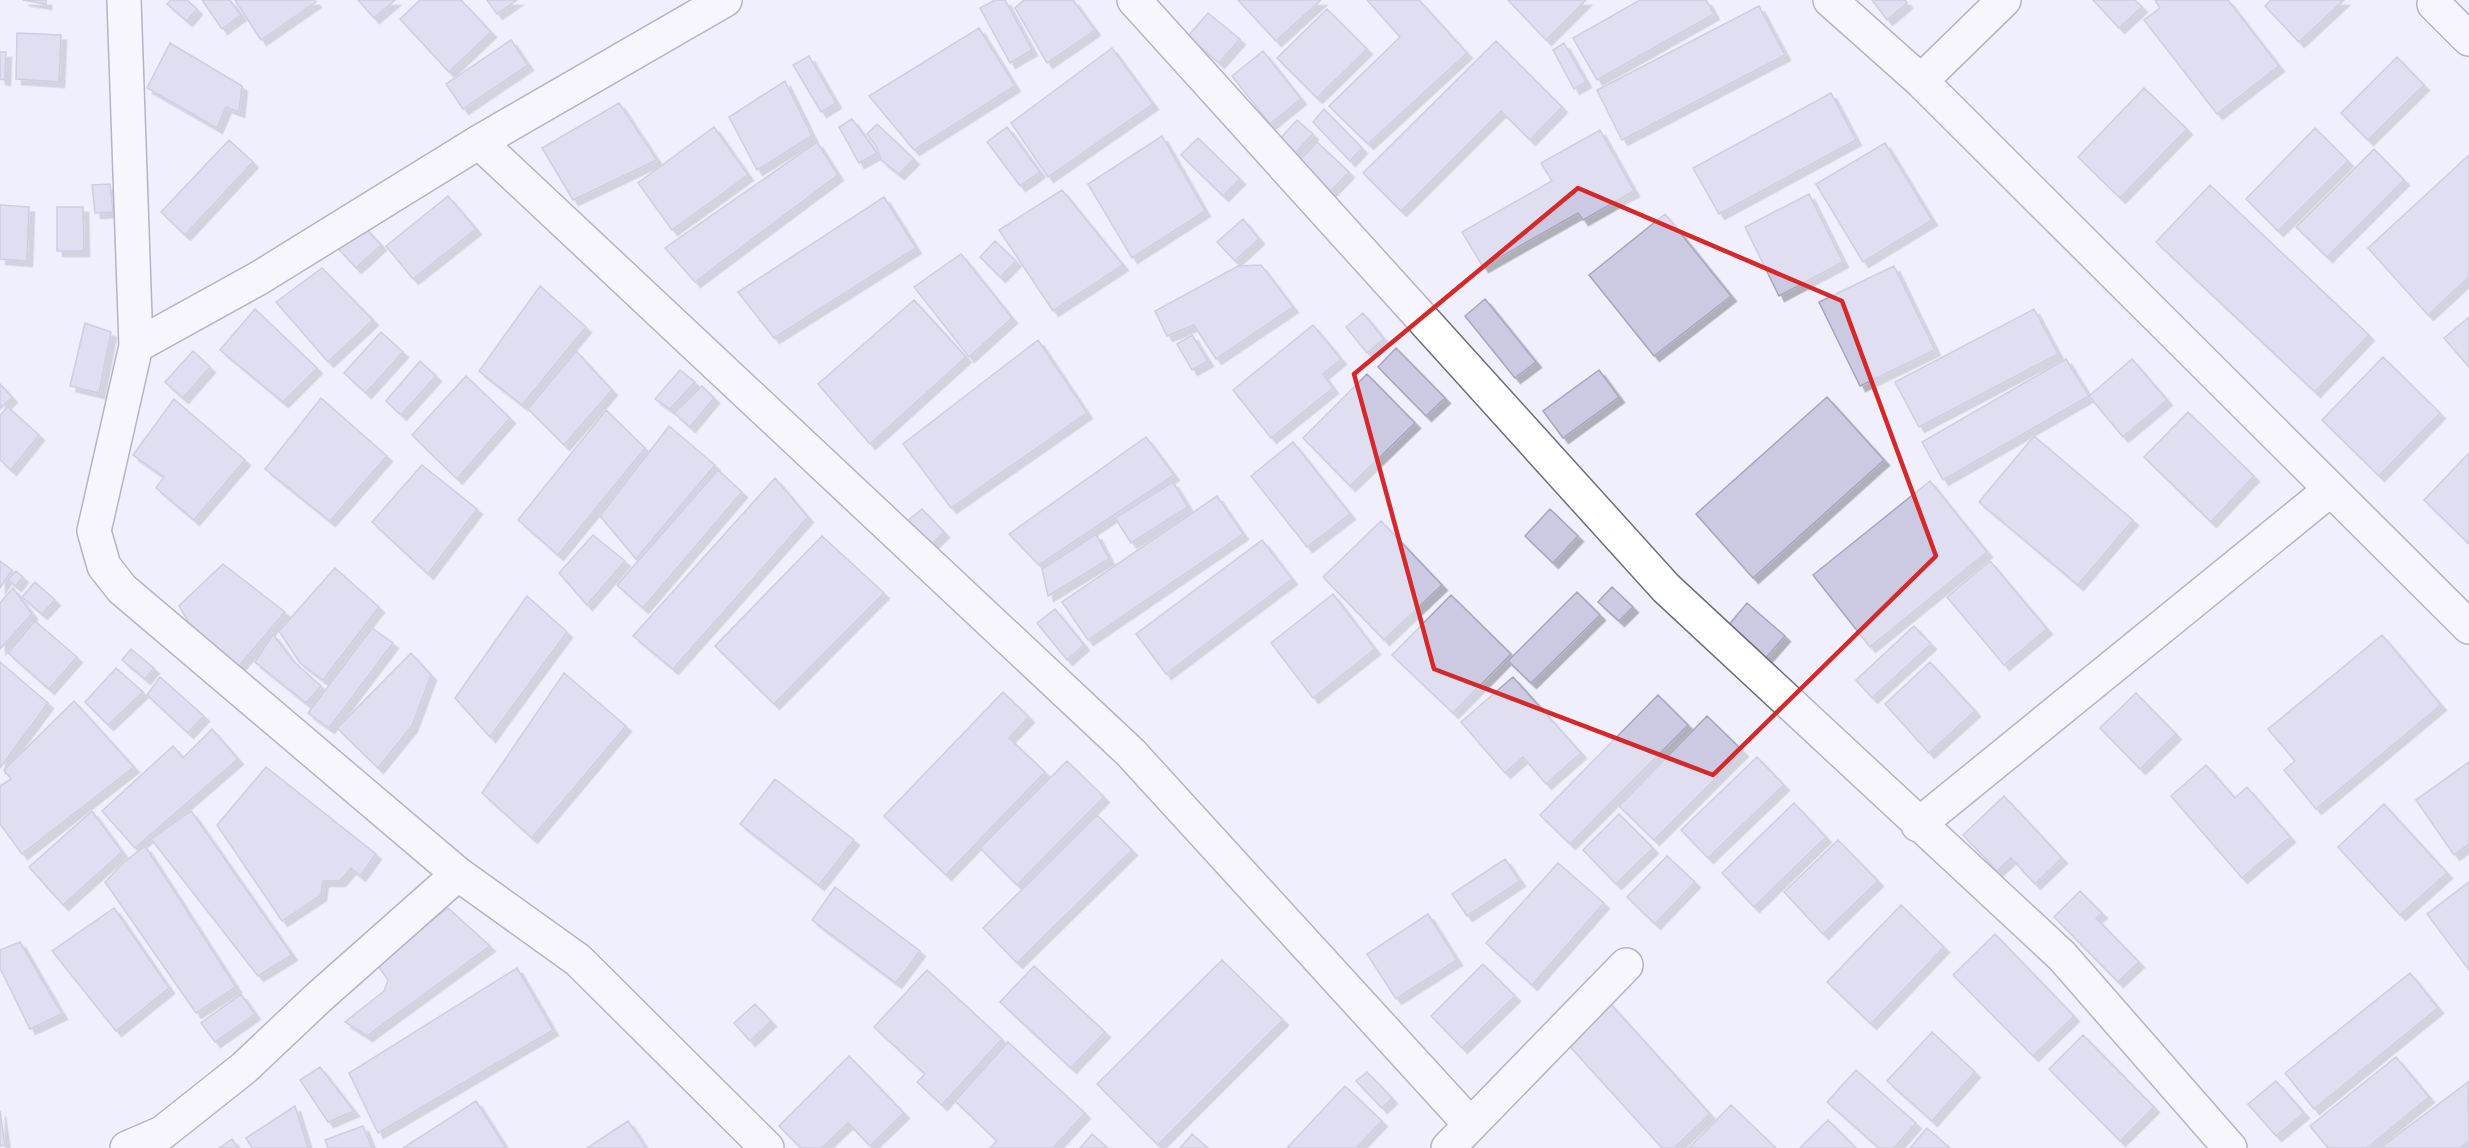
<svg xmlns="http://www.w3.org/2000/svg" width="2469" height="1148" viewBox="0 0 2469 1148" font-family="'IBM Plex Serif',serif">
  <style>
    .building { fill: #cccae2; stroke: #a7a6bd; stroke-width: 1.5; filter: url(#shadow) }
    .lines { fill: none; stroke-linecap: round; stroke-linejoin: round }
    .minor-casing { stroke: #6e6c81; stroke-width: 36 }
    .minor { stroke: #fff; stroke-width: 33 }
    .marked { fill: none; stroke: #d62828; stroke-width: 4.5; stroke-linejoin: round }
  </style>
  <defs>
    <filter id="shadow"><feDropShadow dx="5.5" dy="5.5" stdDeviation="0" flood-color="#0004"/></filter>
  </defs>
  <rect width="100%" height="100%" fill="#f0effe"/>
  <!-- building -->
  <path class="building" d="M23,0H46V4Z
    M171,0H187L197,9L187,21L167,4Z
    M202,0H230L241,15L222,29Z
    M235,0H314L316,2L261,40Z
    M358,0H395L374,18Z
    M420,0H461L491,32L449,72L400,19Z
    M487,0H517L497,14Z
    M995,0H1005L1032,50L1010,63L980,8Z
    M1024,0H1073L1095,30L1047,63L1015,8Z
    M1238,0H1321L1276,41Z
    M1367,0H1419L1467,53L1368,144L1329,106L1400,37Z
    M1508,0H1586L1546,40Z
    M1640,0H1706L1714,14L1597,80L1573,38Z
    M1872,0H1905L1907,3L1887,20Z
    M2093,0H2135L2142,7L2119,28Z
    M2155,0H2228L2279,66L2217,114L2144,20L2160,8Z
    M2271,0H2344L2299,42L2265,6Z
    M1759,6L1785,55L1622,140L1597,90Z
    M1327,9L1367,49L1317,98L1277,58Z
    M1208,13L1240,39L1219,63L1188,36Z
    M979,28L1015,86L914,150L869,96Z
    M17,33L61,35L59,82L16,79Z
    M511,40L528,65L463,109L446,84Z
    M1496,41L1562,107L1530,140L1501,111L1401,211L1363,173Z
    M170,43L242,86L239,112L226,107L217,128L147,88Z
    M1564,43L1586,82L1574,89L1553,50Z
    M1112,48L1153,104L1048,177L1011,123Z
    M1263,51L1301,99L1270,124L1232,76Z
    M0,52H6L5,80L0,79Z
    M809,56L836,103L821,112L793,65Z
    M2397,57L2424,85L2368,140L2341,113Z
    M785,81L812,136L757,170L729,117Z
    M2144,88L2187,129L2120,198L2078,157Z
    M1831,93L1856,140L1719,214L1693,168Z
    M619,103L657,160L573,200L542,148Z
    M1324,109L1362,148L1350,161L1313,122Z
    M852,119L877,153L859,163L839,127Z
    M1297,120L1313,134L1294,154L1279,140Z
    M877,124L914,159L899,174L881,160L877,147L867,134Z
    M714,127L748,175L672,230L638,183Z
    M1007,127L1040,172L1020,186L987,142Z
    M2315,128L2348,161L2278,231L2246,199Z
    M1600,130L1634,191L1583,220L1578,213L1483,267L1462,232L1552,181L1541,163Z
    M1162,136L1205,211L1132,258L1088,184Z
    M1198,138L1240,179L1223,196L1181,155Z
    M229,140L253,162L185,235L161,212Z
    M817,142L838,175L695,282L665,248Z
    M1317,142L1349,172L1331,191L1299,161Z
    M1885,143L1932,220L1863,262L1816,184Z
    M2374,149L2404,180L2327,257L2296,227Z
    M2469,155V277L2428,315L2368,248Z
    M110,184L113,212L95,213L92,185Z
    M2210,185L2369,335L2315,392L2156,242Z
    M1062,190L1123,265L1053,311L999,230Z
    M1809,194L1843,262L1779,296L1745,227Z
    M448,196L476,229L413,279L386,246Z
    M884,197L916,248L774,338L738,292Z
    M0,205L29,207L27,261L0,259Z
    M57,207H83L84,251H57Z
    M1665,214L1731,296L1654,356L1589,275Z
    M1243,219L1259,239L1235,261L1217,242Z
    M360,222L381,245L356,268L335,245Z
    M995,241L1016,261L1000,277L980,257Z
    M961,254L1012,318L969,357L914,287Z
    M1261,265L1293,307L1216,359L1194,325L1167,336L1155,311L1238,266Z
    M1894,266L1935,350L1860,386L1819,302Z
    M322,268L373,320L328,362L276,302Z
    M540,286L586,327L522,405L479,371Z
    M1485,299L1536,362L1515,378L1465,316Z
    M914,300L966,357L870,444L818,384Z
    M255,309L317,368L283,402L220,350Z
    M2034,309L2058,354L1919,427L1895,382Z
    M1363,313L1384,339L1367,353L1346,327Z
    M2469,317V367L2444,338Z
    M85,323L111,332L99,393L70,386Z
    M1313,325L1341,359L1323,374L1333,388L1271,438L1233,390Z
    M381,332L403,352L366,393L344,373Z
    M1192,335L1208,361L1192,370L1177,344Z
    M1038,340L1087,413L951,508L903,444Z
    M1396,348L1445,398L1426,416L1378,367Z
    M193,351L210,367L183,398L165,382Z
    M576,351L612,390L564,445L528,409Z
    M2383,357L2440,413L2379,476L2322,420Z
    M2066,359L2089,396L1943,480L1922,442Z
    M2132,359L2167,400L2123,437L2089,396Z
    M420,361L436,376L401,415L386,401Z
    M680,370L695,382L670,409L655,399Z
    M1599,370L1619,397L1563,438L1543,411Z
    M1367,374L1415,423L1350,486L1303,438Z
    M466,376L510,418L457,479L412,435Z
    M0,384L12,397L0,409Z
    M702,386L714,398L690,427L674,413Z
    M1827,397L1884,460L1753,578L1696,514Z
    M321,398L387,456L330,521L265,469Z
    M174,399L245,460L194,520L156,488L164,477L133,455Z
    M8,407L39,435L11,470L0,460V415Z
    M606,410L645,448L558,555L518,520Z
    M2188,412L2254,476L2211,522L2144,457Z
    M669,426L715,465L636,559L600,516Z
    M2034,436L2133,520L2078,585L1979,502Z
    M1146,437L1174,475L1039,565L1009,534Z
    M1293,442L1350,514L1307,547L1251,476Z
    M2469,453V544L2424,500Z
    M422,465L477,509L428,574L372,522Z
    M718,470L742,492L643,608L617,585Z
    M775,478L808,517L673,669L633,636Z
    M1930,481L1987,552L1870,647L1813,575Z
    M1173,482L1188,507L1131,543L1115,518Z
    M1217,496L1243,534L1088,640L1062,602Z
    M922,509L944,532L928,548L900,527Z
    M1550,509L1578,536L1553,563L1525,536Z
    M1381,521L1442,585L1384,640L1323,577Z
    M1096,534L1109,559L1048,596L1042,569Z
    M593,535L625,561L587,605L559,573Z
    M822,536L884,593L774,704L715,646Z
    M1262,540L1292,579L1166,674L1136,634Z
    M0,561L12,570L0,588Z
    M1990,561L2047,629L2004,665L1947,597Z
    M223,564L285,612L233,673L196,635L179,606Z
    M335,568L379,607L323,680L300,663L279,631Z
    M16,571L23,577L16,586L8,580Z
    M35,582L55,600L42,614L22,597Z
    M1612,587L1633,607L1619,621L1598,602Z
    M13,588L32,614L0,649V603Z
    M1577,592L1600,615L1531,683L1508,661Z
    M1333,594L1375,649L1313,698L1271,643Z
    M1451,595L1511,654L1453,713L1392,655Z
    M527,596L567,632L490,737L455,698Z
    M1747,603L1785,636L1765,659L1727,627Z
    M1055,609L1084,645L1067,660L1037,623Z
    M35,621L77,657L49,689L8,653Z
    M1914,626L1931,644L1872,698L1856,680Z
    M372,628L393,643L329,728L308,713Z
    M273,634L292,660L321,686L306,703L255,662Z
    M2382,635L2441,705L2316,809L2284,770L2295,761L2268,729Z
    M131,649L154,668L145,679L122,660Z
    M411,653L431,675L412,726L378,768L337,728Z
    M0,662L48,703L0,768Z
    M1930,662L1975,711L1929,753L1885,704Z
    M116,668L143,692L108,725L85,702Z
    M564,673L626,726L532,838L482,793Z
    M160,677L204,716L188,733L147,695Z
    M1513,677L1581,753L1546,784L1523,757L1505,773L1461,722Z
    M1003,692L1029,717L1009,738L1045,772L946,875L884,816Z
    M2136,693L2176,734L2140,769L2100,728Z
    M1658,695L1688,725L1570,844L1540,815Z
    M74,701L134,767L22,854L0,824V786L11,779L4,770Z
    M1707,716L1743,751L1654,840L1619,806Z
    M212,729L238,759L135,848L102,811L173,746L183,758Z
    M1757,757L1784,785L1708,858L1681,830Z
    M1067,761L1104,797L1017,885L980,848Z
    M2469,762V844L2454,855L2416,800Z
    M2206,765L2235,798L2247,787L2290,837L2242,878L2171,796Z
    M266,767L376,854L360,876L351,868L340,881H323L321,895L282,921L217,825Z
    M775,779L854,840L819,885L740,824Z
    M2004,796L2062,858L2035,884L2011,858L1997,871L1963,835Z
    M1794,803L1826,837L1754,907L1722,873Z
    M2384,804L2447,873L2400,915L2338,847Z
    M92,811L122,852L63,905L29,867Z
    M191,811L292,955L258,976L151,839Z
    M1619,814L1653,848L1616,884L1583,850Z
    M1097,815L1132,850L1017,963L983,928Z
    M1838,840L1878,881L1823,934L1784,892Z
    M145,846L236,987L196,1013L105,882L123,863Z
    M1667,856L1695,882L1655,924L1627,897Z
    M1505,859L1520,881L1467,916L1452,894Z
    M1558,863L1604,903L1532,985L1486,943Z
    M2469,882V970L2427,914Z
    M835,887L920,951L896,983L812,920Z
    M2080,891L2102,913L2096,918L2139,962L2118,982L2054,917Z
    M1901,905L1944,947L1871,1024L1827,982Z
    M114,908L169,988L116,1031L52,951Z
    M448,908L490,946L367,1036L345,1022L384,991L388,980L376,963Z
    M1428,914L1457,960L1396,999L1367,954Z
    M1995,934L2074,1016L2033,1056L1953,975Z
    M20,942L62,1014L30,1029L0,968V950Z
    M1222,960L1283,1020L1158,1145L1097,1084Z
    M1483,964L1515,996L1462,1048L1431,1016Z
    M1034,966L1105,1032L1071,1068L1000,1002Z
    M517,968L553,1030L378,1133L349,1073Z
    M927,970L1002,1039L942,1105L917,1082L925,1074L874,1027Z
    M2410,973L2438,1008L2314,1109L2285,1073Z
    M241,994L255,1014L215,1042L201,1023Z
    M1607,1000L1710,1114L1674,1148H1662L1564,1040Z
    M755,1004L771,1021L750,1041L734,1023Z
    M1932,1032L1975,1072L1932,1121L1887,1081Z
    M2083,1035L2154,1107L2120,1141L2049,1069Z
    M1008,1042L1085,1113L1053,1148H990L997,1141L955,1101Z
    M849,1056L904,1113L870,1146L848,1123L822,1148H801L779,1126Z
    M2396,1057L2429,1097L2367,1148H2328L2310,1126Z
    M320,1067L354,1111L328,1122L300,1080Z
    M1856,1070L1916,1123L1894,1148H1879L1827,1102Z
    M1367,1072L1392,1098L1382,1108L1356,1081Z
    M2276,1081L2304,1113L2276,1136L2248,1104Z
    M2468,1082L2469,1141L2460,1148H2380Z
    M1345,1086L1382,1121L1356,1148H1287Z
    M476,1101L506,1148H403Z
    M1731,1105L1775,1147V1148H1689Z
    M295,1106L308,1148H252L246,1138Z
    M0,1111L5,1145L0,1146Z
    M1828,1120L1856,1148H1800Z
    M628,1121L646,1148H587Z
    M363,1126L372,1148H328L325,1140Z
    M1927,1128L1950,1148H1910Z
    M1092,1134L1108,1148H1080Z
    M1192,1134L1208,1148H1180Z
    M232,1139L238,1148H219Z"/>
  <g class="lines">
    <defs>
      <path id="minor" d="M124,0L136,346
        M725,0L479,142L259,278L136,346L94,531L104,566L122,589L458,874L578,960L767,1148
        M1134,0L1666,588L2062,956L2230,1148
        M1830,0L1921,81L2469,627
        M2434,4L2469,39
        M1921,81L2004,0
        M479,142L1131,753L1469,1123
        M1918,825L2330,490
        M127,1148L162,1133L244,1068L318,998L458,874
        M1448,1148L1626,965"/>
    </defs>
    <!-- minor casing -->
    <use href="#minor" class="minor-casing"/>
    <!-- minor -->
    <use href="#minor" class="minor"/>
  </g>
  <!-- marked area -->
  <path d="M0 0H2469V1148H0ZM1578,188L1842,301L1936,556L1713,775L1434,669L1354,374Z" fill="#f0effe" fill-opacity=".55" fill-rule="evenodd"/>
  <path class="marked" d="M1578,188L1842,301L1936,556L1713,775L1434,669L1354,374Z"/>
</svg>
